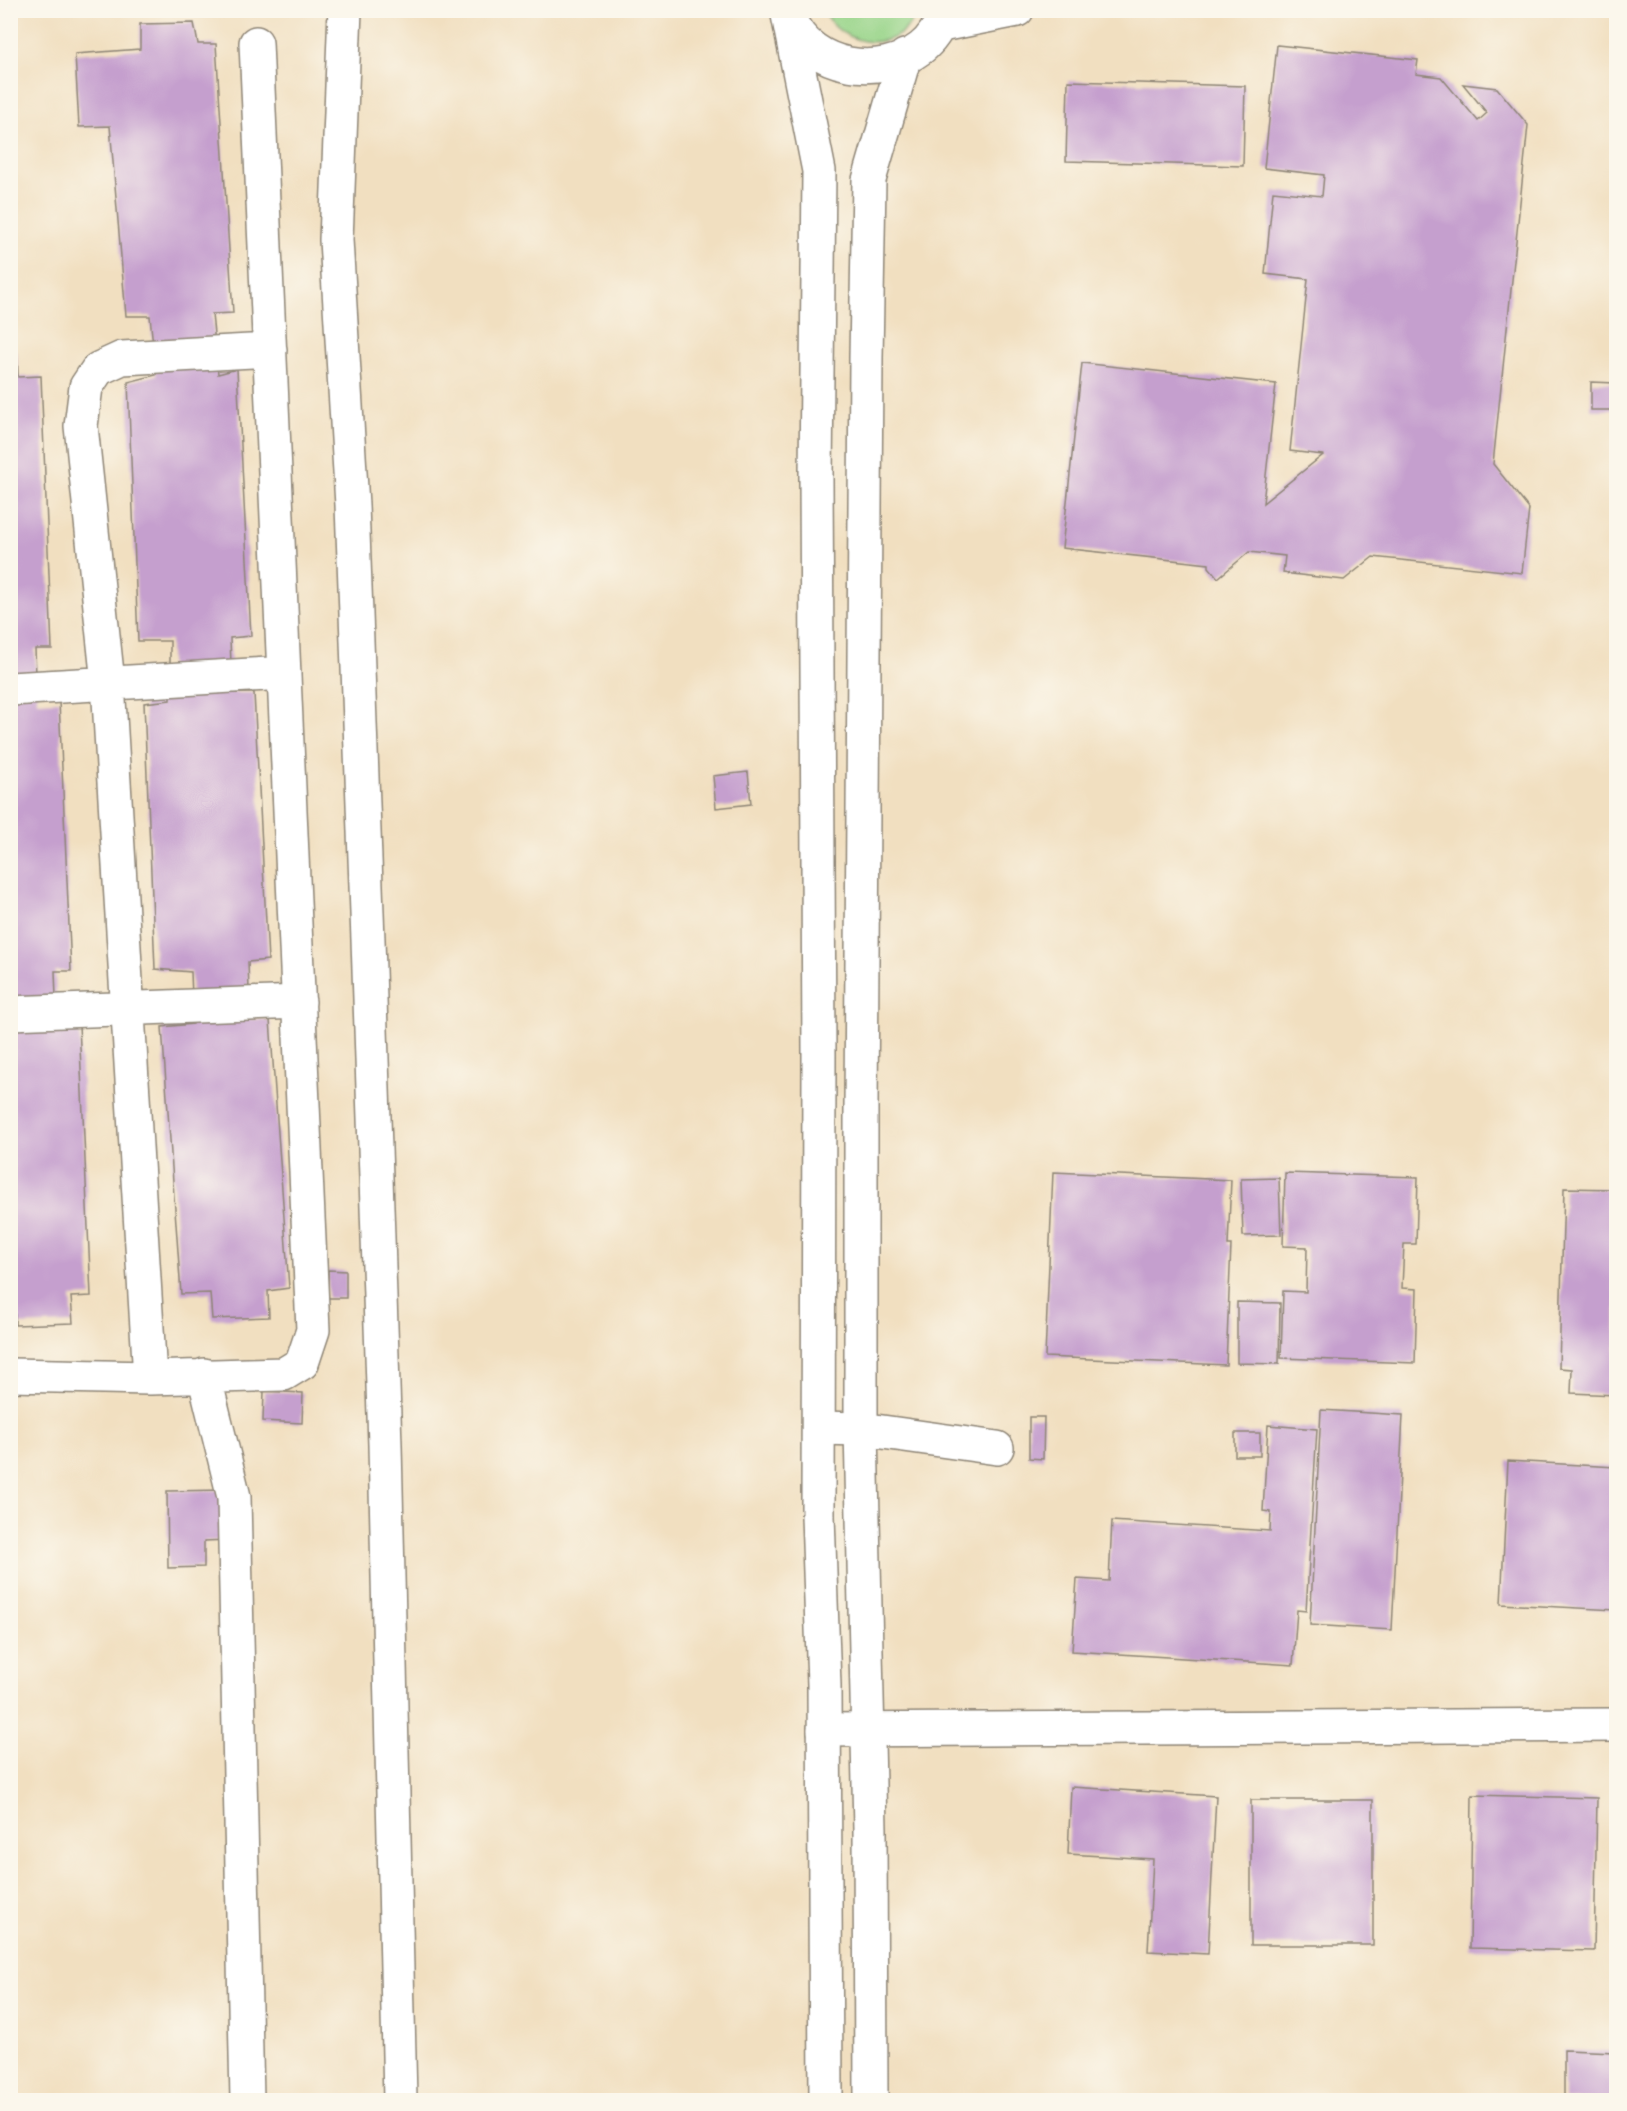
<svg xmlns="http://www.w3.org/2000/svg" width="1627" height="2111" viewBox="0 0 1627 2111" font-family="'IM FELL Great Primer',serif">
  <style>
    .green { fill: #97d488; stroke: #61805a; stroke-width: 1.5 }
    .building { fill: #c59fce }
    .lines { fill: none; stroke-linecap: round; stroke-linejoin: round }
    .minor-casing { stroke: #8e8576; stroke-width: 36 }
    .major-casing { stroke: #8e8576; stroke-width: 36 }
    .minor { stroke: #fff; stroke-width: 33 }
    .major { stroke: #fff; stroke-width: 33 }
  </style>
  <rect width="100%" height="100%" fill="#fbf7ec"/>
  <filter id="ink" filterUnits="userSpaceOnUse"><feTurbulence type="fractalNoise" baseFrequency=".0167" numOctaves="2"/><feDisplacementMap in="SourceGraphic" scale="12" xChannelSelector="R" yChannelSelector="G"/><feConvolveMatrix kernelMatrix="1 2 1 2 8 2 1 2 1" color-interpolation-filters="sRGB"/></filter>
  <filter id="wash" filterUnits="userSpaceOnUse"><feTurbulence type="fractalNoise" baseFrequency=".008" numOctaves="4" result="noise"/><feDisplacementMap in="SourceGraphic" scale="24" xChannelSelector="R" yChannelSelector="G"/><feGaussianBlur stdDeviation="1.35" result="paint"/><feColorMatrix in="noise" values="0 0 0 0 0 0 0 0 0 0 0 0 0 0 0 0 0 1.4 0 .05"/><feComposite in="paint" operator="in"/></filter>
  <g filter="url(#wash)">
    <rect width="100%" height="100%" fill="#f1dfc0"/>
    <!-- green -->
    <path class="green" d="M824,11V10L916,11C903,55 841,49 824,11Z"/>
    <g id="blocks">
      <!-- building -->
      <path class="building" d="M194,23L198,44H216L233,313L212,314L218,374L237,369L251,636L230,638L232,693H254L268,960L248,962L250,1019L270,1020L289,1288L268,1291L269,1317L212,1319L210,1293L181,1294L162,1027L193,1024L191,972L155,969L144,703L170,700V641H138L128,382L156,375L150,316H126L110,126L79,127L75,54L140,49V24Z
        M1277,45L1418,60L1416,74L1441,77L1478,121L1487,113L1463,84L1497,88L1528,125L1493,464L1529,509L1522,573L1373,557L1344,580L1283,573L1285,556L1249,552L1218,578L1209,567V564L1062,548L1082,363L1276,384L1263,503L1323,455L1290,451L1308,279L1265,274L1273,191L1322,196L1324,175L1264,168Z
        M1068,81L1245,86L1243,166L1066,161Z
        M10,351H17L18,377L41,376L52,649H35L37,702L59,701L71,971H55L57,1025L79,1024L91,1296L71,1297L73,1323L15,1325V1303H10Z
        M1591,382L1616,383V410H1591Z
        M748,772L751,804L716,808L713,776Z
        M1053,1172L1231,1180L1228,1245H1231L1226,1365L1045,1357Z
        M1285,1173L1418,1177L1416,1244H1404L1402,1288L1417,1289L1415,1363L1281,1358L1283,1291L1306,1292L1307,1247L1283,1246Z
        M1279,1178L1281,1235L1243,1236L1241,1179Z
        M1564,1188L1616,1189V1395L1571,1393L1572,1369L1559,1368Z
        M328,1270L346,1271V1298H328Z
        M1237,1302L1280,1303L1279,1364L1237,1363Z
        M264,1391L303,1393L302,1423L263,1421Z
        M1321,1410L1403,1415L1392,1630L1310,1625Z
        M1029,1417H1044L1043,1459L1029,1458Z
        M1268,1425L1317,1429L1306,1611L1297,1610L1293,1665L1072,1651L1077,1579L1109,1581L1112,1521L1270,1531L1271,1512L1263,1511Z
        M1235,1433H1260V1456H1235Z
        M1508,1461L1616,1467V1610L1501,1604Z
        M226,1490L227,1540L204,1541V1567L168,1568L167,1491Z
        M1071,1787L1216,1796L1208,1954L1148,1951L1153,1859L1068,1854Z
        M1472,1795L1597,1798L1594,1951L1470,1948Z
        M1251,1800H1373V1945H1251Z
        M1564,2050L1616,2052V2100H1564Z"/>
    </g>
  </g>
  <g filter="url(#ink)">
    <use href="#blocks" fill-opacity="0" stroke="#8e8576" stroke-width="1.5"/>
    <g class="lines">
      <defs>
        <path id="minor" d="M345,10L336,240L352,505L368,940L385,1445L400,2100
          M10,689L284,673
          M10,1013L299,1002
          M10,1375L150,1378L284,1374L302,1363L313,1330L256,43
          M204,1375L234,1497L247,2100
          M150,1378L108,683L81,426L86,387L98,369L122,358L270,350
          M819,1428L861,1429L997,1448
          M824,1730L1616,1725"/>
        <path id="major" d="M788,15L819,171L816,477L819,1054L818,1516L824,1685L826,2100
          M790,20C812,69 880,79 921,48C933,39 941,24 947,10
          M941,25L1017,10
          M871,2100L870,1829L861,1429V1109L866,358L869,180L905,56"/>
      </defs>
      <!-- minor casing -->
      <use href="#minor" class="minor-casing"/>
      <!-- major casing -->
      <use href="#major" class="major-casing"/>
      <!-- minor -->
      <use href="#minor" class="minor"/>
      <!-- major -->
      <use href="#major" class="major"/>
    </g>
  </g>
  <!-- margin -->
  <rect width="1627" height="2111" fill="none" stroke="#fbf7ec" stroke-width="36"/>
</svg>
